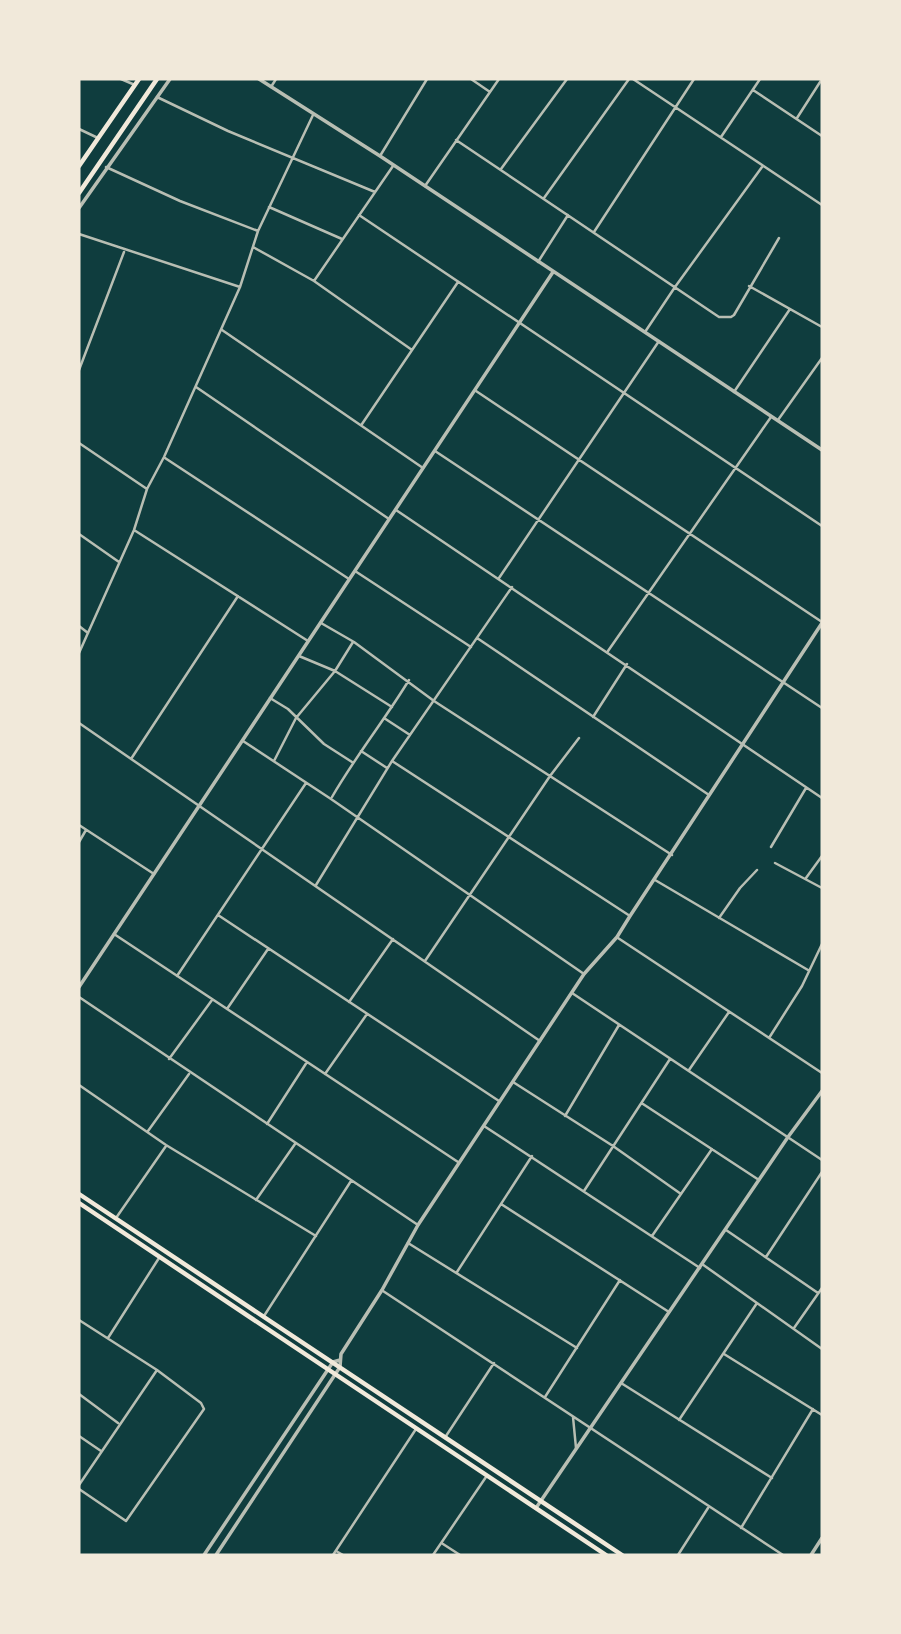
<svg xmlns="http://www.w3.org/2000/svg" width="901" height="1634" viewBox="0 0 901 1634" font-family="'Source Sans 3',sans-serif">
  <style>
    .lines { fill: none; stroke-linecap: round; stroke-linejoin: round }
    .minor { stroke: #b8beb3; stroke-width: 2.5 }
    .tertiary { stroke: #b8beb3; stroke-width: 3.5 }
    .secondary { stroke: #f1e9da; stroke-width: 4.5 }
  </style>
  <rect width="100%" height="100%" fill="#0f3d3e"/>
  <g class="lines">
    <!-- minor -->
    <path class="minor" d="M121,79L135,85
      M471,79L490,92
      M633,79L822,205
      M271,87L276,79
      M753,90L822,136
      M157,97L228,131L375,192
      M797,118L822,79
      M79,129L98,138
      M721,137L760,79
      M456,140L719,317H731L734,315L779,238
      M380,156L427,79
      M106,167L180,201L258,231
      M501,169L567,79
      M425,186L499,79
      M544,198L629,79
      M269,207L342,239
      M359,215L822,526
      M594,232L694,79
      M79,234L240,287
      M253,247L314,281L412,350
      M538,262L568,215
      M314,281L393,166
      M749,286L822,327
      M222,330L423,468
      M645,332L675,287L762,167
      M79,370L124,252
      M196,387L389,519
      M476,391L822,622
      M734,392L790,309
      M778,420L822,358
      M362,424L458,282
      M79,443L147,489
      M435,451L822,708
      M165,458L349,579
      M396,510L822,798
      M134,530L308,641
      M79,534L119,562
      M355,571L471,647
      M499,578L659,341
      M321,623L354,642L434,701L672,855
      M79,626L88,633
      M477,638L709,795
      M608,651L771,417
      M79,653L134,530L147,489L164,457L240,287L258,231L313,115
      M299,656L335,671L392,707
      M270,698L288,709L324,744L352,762
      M593,717L627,664
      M384,718L410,735
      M79,723L540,1041
      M243,741L331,799L584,974
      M361,751L387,768
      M131,759L238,596
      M274,761L296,718L335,671L353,642
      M392,761L630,916
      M332,797C355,757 384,721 409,680
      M79,825L154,874
      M79,842L86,830
      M771,847L806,788
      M775,863L822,888
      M806,878L822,856
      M655,880L808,970
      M316,885L392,761L512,587
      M218,915L499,1101
      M719,918L740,888L757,870
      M114,934L458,1162
      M618,938L822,1073
      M425,961L550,776L579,738
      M177,976L306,783
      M572,993L822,1160
      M79,997L418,1225
      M349,1002L393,939
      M227,1009L268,949
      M769,1038L802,986L822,944
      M169,1059L212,1000
      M689,1070L729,1012
      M325,1074L367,1014
      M513,1082L613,1146L681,1194
      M79,1085L166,1145L316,1236
      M643,1104L759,1180
      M565,1116L619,1025
      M267,1124L307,1062
      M484,1126L700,1268
      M148,1131L189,1074
      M584,1191L670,1059
      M256,1200L295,1144
      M501,1204L669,1312
      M116,1218L166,1146
      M726,1230L818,1293
      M652,1236L712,1149
      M408,1243L577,1348
      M766,1257L822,1172
      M702,1264L822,1349
      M457,1272L532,1156
      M383,1291L783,1555
      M264,1316L351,1181
      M79,1320L157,1370L201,1403L204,1409L126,1521L79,1489
      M794,1328L822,1288
      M108,1338L159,1258
      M724,1354L822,1415
      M621,1383L772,1478
      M79,1394L118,1423
      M545,1397L620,1280
      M573,1417L576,1448
      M679,1420L757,1303
      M79,1436L101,1451
      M446,1436L494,1363
      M79,1485L157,1370
      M741,1528L813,1409
      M443,1544L460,1555
      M336,1551L343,1555
      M333,1555L416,1429
      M433,1555L486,1477
      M678,1555L708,1508"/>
    <!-- tertiary -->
    <path class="tertiary" d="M259,79L380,156L822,450
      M79,208L170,79
      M79,987L553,272
      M536,1508L788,1137L822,1091
      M204,1555L333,1362L340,1360
      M216,1555L340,1367L341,1354L382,1290L418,1225L584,974L617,937L630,916L822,623
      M811,1555L822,1538"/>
    <!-- secondary -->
    <path class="secondary" d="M79,166L139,79
      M79,193L157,79
      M79,1194L622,1555
      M79,1203L606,1555"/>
  </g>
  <!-- border -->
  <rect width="901" height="1634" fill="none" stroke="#f1e9da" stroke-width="161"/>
</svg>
